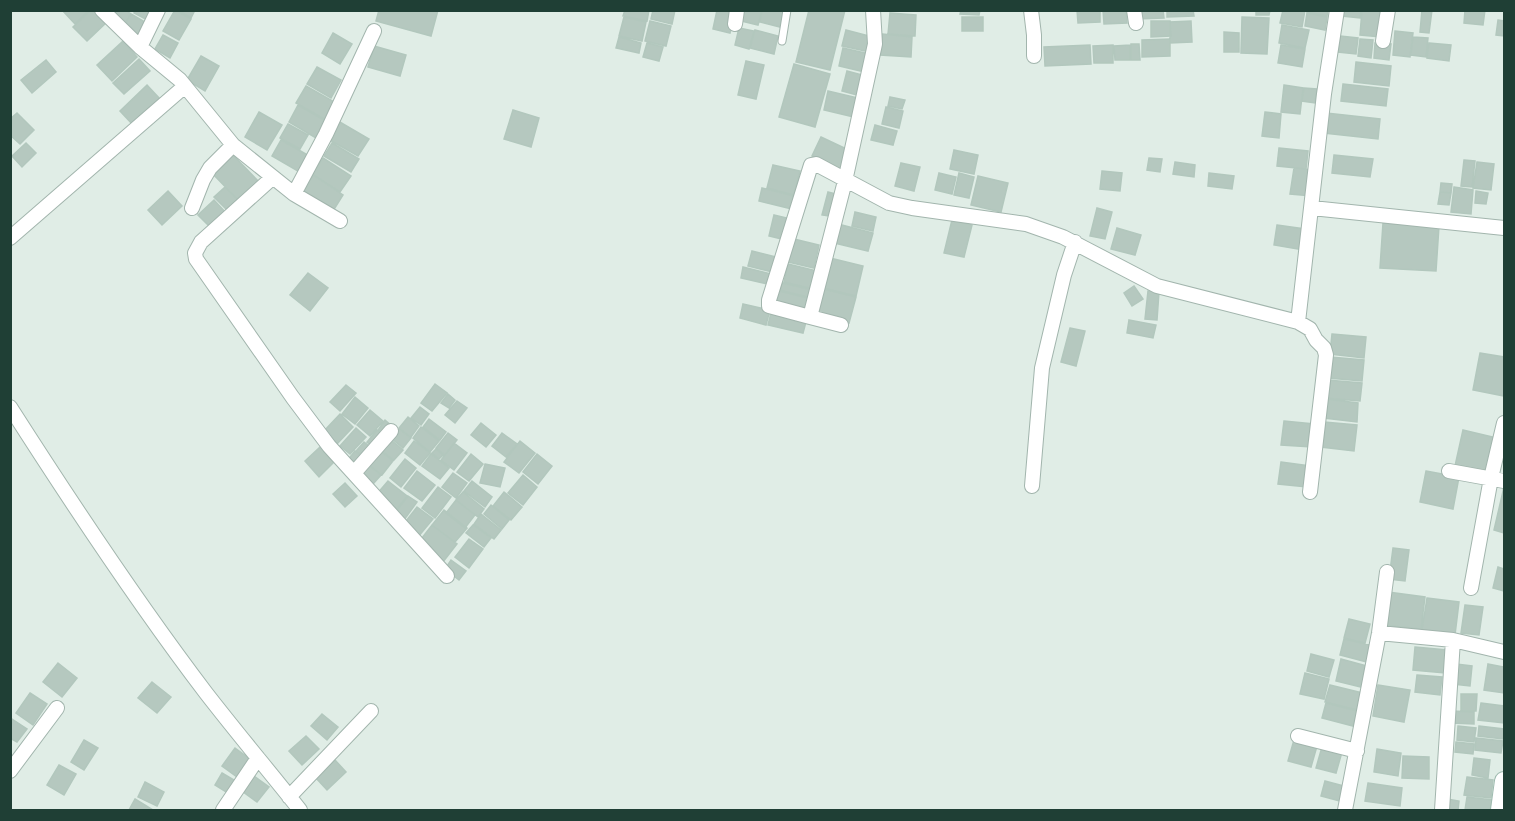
<svg xmlns="http://www.w3.org/2000/svg" width="1515" height="821" viewBox="0 0 1515 821" font-family="'Sofia Sans Condensed',sans-serif">
  <style>
    .building { fill: #b5c8bf; stroke: #b2c7bd; stroke-width: 1.5 }
    .lines { fill: none; stroke-linecap: round; stroke-linejoin: round }
    .lane-casing { stroke: #a2b5ad; stroke-width: 9 }
    .street-casing { stroke: #a2b5ad; stroke-width: 16 }
    .secondary-casing { stroke: #9dbaae; stroke-width: 20 }
    .lane { stroke: #fff; stroke-width: 7 }
    .street { stroke: #fff; stroke-width: 14 }
    .secondary { stroke: #fff; stroke-width: 18 }
  </style>
  <rect width="100%" height="100%" fill="#e0ede6"/>
  <!-- building -->
  <path class="building" d="M62,10H89L75,24Z
    M91,10H98L108,21L87,41L73,27Z
    M117,10H125L131,14L124,25L113,19Z
    M135,10H157L151,22L134,13Z
    M175,10L191,19L179,40L163,31Z
    M178,10H195L191,18Z
    M379,10H438L431,36L376,21Z
    M625,10H649L647,21L623,16Z
    M653,10H675L672,24L651,19Z
    M717,10L735,12L730,33L713,29Z
    M740,10H762L758,25L737,20Z
    M762,10H784L780,27L760,22Z
    M809,10H845L830,70L796,62Z
    M961,10H980L979,15L960,14Z
    M1077,10H1100V22L1078,23Z
    M1103,10H1126L1127,23L1104,24Z
    M1136,10H1163L1164,18L1136,19Z
    M1167,10H1193L1194,16L1167,17Z
    M1256,10H1270L1269,15H1256Z
    M1283,10H1305L1302,27L1280,23Z
    M1308,10H1328L1327,16L1307,12Z
    M1343,10H1361L1360,18L1342,16Z
    M1362,10H1384L1381,37L1360,35Z
    M1422,10H1432L1429,33L1420,32Z
    M1465,10H1485L1483,25L1464,23Z
    M890,13L916,15L915,36L888,34Z
    M1307,13L1327,17L1325,30L1305,26Z
    M131,14L150,25L142,39L123,28Z
    M624,17L646,22L642,41L619,36Z
    M962,17H983V31H962Z
    M1242,17L1269,18L1267,54L1241,53Z
    M1498,20L1504,21V36L1496,35Z
    M650,21L671,26L666,46L645,41Z
    M1151,21H1170L1171,36L1151,37Z
    M1191,21L1192,42L1170,43V22Z
    M1282,25L1309,30L1305,48L1279,43Z
    M739,28L754,31L749,49L735,45Z
    M755,30L778,36L774,54L750,48Z
    M846,30L873,37L870,52L842,46Z
    M1395,31L1413,33L1410,57L1393,55Z
    M1224,32L1239,33V52H1224Z
    M333,33L352,44L340,64L322,53Z
    M882,34L912,37L911,57L880,55Z
    M163,35L178,43L170,58L155,49Z
    M1340,36L1358,38L1356,54L1338,52Z
    M619,37L641,43L639,53L616,48Z
    M1413,37L1428,38L1426,57L1411,55Z
    M1170,39V56L1142,57V40Z
    M1360,39L1373,40L1371,58L1358,56Z
    M123,41L137,57L112,81L97,65Z
    M647,43L663,47L659,61L643,57Z
    M1375,43L1391,44L1389,60L1374,58Z
    M1429,43L1451,45L1449,61L1427,58Z
    M1131,44H1139L1140,60H1131Z
    M1090,45L1091,64L1045,66L1044,47Z
    M1113,45V63H1094L1093,46Z
    M1130,45V60H1115L1114,46Z
    M1281,45L1305,49L1302,67L1278,63Z
    M374,46L406,55L400,76L368,67Z
    M843,48L870,54L865,72L839,66Z
    M201,56L219,66L205,91L187,80Z
    M139,59L150,71L124,94L113,83Z
    M46,60L56,72L32,93L21,80Z
    M746,61L764,65L756,99L738,95Z
    M1356,62L1391,66L1389,86L1354,82Z
    M794,64L830,74L815,127L779,117Z
    M317,67L341,80L331,98L307,84Z
    M847,71L866,76L861,96L842,91Z
    M1343,84L1388,89L1386,106L1341,101Z
    M147,85L160,99L133,125L120,111Z
    M1284,85L1303,88L1300,114L1281,112Z
    M306,86L336,103L326,120L296,103Z
    M1304,88L1317,89L1315,103L1302,101Z
    M828,91L858,98L854,117L824,110Z
    M890,97L905,100L902,109L888,106Z
    M298,105L326,121L316,138L289,122Z
    M886,107L903,111L899,128L882,124Z
    M513,110L539,118L531,147L504,139Z
    M259,112L282,125L267,150L245,137Z
    M1265,112L1281,114L1279,138L1262,136Z
    M17,113L34,130L20,144L10,135V119Z
    M1326,113L1380,119L1378,139L1324,133Z
    M338,121L369,139L358,156L328,139Z
    M288,124L308,135L300,149L280,138Z
    M875,125L897,131L893,145L871,140Z
    M821,137L851,151L841,171L812,156Z
    M281,140L313,158L303,174L272,156Z
    M26,143L36,153L22,167L12,156Z
    M332,143L359,159L351,172L324,156Z
    M1279,148L1308,151L1306,169L1277,166Z
    M954,150L978,155L974,174L950,169Z
    M230,152L260,183L240,202L210,171Z
    M1334,155L1373,159L1370,177L1332,173Z
    M323,158L351,176L340,192L312,174Z
    M1149,158L1162,159L1160,172L1147,170Z
    M1464,160L1475,161L1472,187L1461,186Z
    M1175,162L1195,165L1194,177L1173,174Z
    M1477,162L1494,164L1491,190L1473,188Z
    M901,163L920,167L914,191L895,186Z
    M773,165L800,171L794,195L767,188Z
    M1294,168L1315,170L1312,196L1290,194Z
    M1102,171L1122,173L1120,191L1100,189Z
    M939,173L956,177L952,194L935,190Z
    M959,173L974,177L969,198L954,195Z
    M1209,173L1234,176L1232,189L1208,186Z
    M313,175L343,195L333,211L302,192Z
    M978,176L1008,183L1001,212L971,205Z
    M1441,183L1452,184L1451,193L1440,192Z
    M225,187L240,202L229,212L214,197Z
    M1454,187L1473,190L1471,214L1451,212Z
    M762,188L794,196L792,209L759,201Z
    M168,191L182,206L162,225L148,210Z
    M1476,191L1488,193L1486,204L1475,203Z
    M828,192L840,195L835,217L822,215Z
    M1440,192L1451,193L1449,205L1438,204Z
    M214,200L227,214L212,229L198,215Z
    M1097,208L1112,212L1105,239L1090,236Z
    M855,212L876,217L873,231L852,226Z
    M774,215L791,219L786,240L769,236Z
    M952,220L972,225L964,257L944,253Z
    M1383,223L1439,226L1436,271L1380,268Z
    M838,224L873,233L868,251L834,243Z
    M1277,225L1312,230L1309,251L1274,245Z
    M1117,228L1141,235L1135,255L1111,249Z
    M794,239L819,245L814,268L788,262Z
    M752,251L780,258L777,273L748,266Z
    M830,258L863,266L856,296L823,288Z
    M788,264L817,271L813,289L784,282Z
    M743,267L775,275L772,285L741,278Z
    M308,273L328,288L310,311L290,295Z
    M782,283L813,290L811,298L780,290Z
    M1134,286L1143,299L1132,306L1124,293Z
    M823,289L856,297L849,323L817,315Z
    M779,291L812,299L808,314L775,307Z
    M1148,291L1159,292L1157,320L1145,319Z
    M743,304L770,310L766,325L740,318Z
    M772,309L807,318L803,333L768,325Z
    M1129,320L1156,325L1153,338L1127,333Z
    M1070,328L1085,331L1076,366L1061,362Z
    M1332,334L1366,337L1364,358L1330,354Z
    M1480,353L1504,357V396L1473,390Z
    M1330,357L1364,360L1362,381L1328,378Z
    M1327,380L1362,383L1360,401L1325,398Z
    M435,384L447,393L432,411L421,403Z
    M346,385L356,393L340,411L330,402Z
    M448,394L455,400L449,408L441,403Z
    M355,397L368,408L355,424L342,414Z
    M1326,399L1358,403L1357,422L1324,418Z
    M457,401L467,408L455,423L445,415Z
    M420,407L429,414L421,425L411,418Z
    M370,410L383,421L370,436L357,425Z
    M340,414L353,427L337,444L324,431Z
    M408,417L419,426L411,437L399,428Z
    M429,419L446,432L440,440L423,427Z
    M385,420L393,427L385,436L378,430Z
    M1284,421L1314,424L1312,447L1281,445Z
    M1324,422L1357,425L1354,451L1321,447Z
    M481,423L496,435L486,447L471,435Z
    M421,427L439,441L430,452L413,438Z
    M356,428L366,437L350,454L340,446Z
    M399,429L411,438L403,448L391,438Z
    M377,430L384,436L375,448L367,442Z
    M1463,430L1497,438L1489,474L1455,466Z
    M448,433L457,440L445,455L436,448Z
    M502,433L517,444L506,457L492,446Z
    M391,440L403,450L394,460L382,451Z
    M414,441L430,453L420,465L405,453Z
    M520,441L535,453L519,473L504,462Z
    M364,442L373,449L366,458L356,451Z
    M454,443L467,453L454,470L441,460Z
    M320,447L334,462L319,477L305,461Z
    M436,449L443,455L439,459L432,453Z
    M379,450L393,461L382,475L368,464Z
    M355,451L364,458L355,469L346,462Z
    M431,454L449,468L440,479L422,466Z
    M471,454L483,464L469,481L457,472Z
    M537,454L552,466L538,484L523,472Z
    M405,459L416,468L401,487L390,478Z
    M1281,462L1310,466L1307,487L1278,484Z
    M367,464L381,475L373,484L360,474Z
    M485,464L505,468L500,487L480,483Z
    M417,471L435,485L422,501L404,488Z
    M1426,471L1459,477L1453,509L1420,502Z
    M453,473L467,483L456,498L442,487Z
    M523,475L537,487L523,505L508,493Z
    M388,481L407,496L397,509L377,494Z
    M472,481L492,497L485,507L464,491Z
    M345,483L357,496L345,507L333,494Z
    M438,487L451,497L435,518L422,508Z
    M1504,487V533L1494,530Z
    M463,492L484,509L478,517L456,500Z
    M504,492L522,507L511,520L493,506Z
    M408,496L417,502L404,520L395,513Z
    M456,500L475,515L465,528L446,513Z
    M491,505L509,520L502,529L484,514Z
    M417,507L433,519L418,537L403,525Z
    M444,510L467,528L455,542L432,525Z
    M481,514L501,530L494,539L474,524Z
    M432,525L457,544L443,562L418,543Z
    M473,525L491,538L484,547L466,533Z
    M469,539L483,549L469,568L455,557Z
    M1393,548L1409,550L1405,581L1389,579Z
    M451,560L466,571L459,580L445,569Z
    M1498,567L1504,569V591L1493,588Z
    M1388,592L1425,597L1421,629L1383,625Z
    M1427,598L1459,602L1455,635L1422,630Z
    M1465,605L1483,607L1479,635L1461,633Z
    M1349,619L1370,624L1365,643L1344,638Z
    M1344,639L1371,645L1367,662L1340,655Z
    M1415,647L1447,650L1445,673L1413,670Z
    M1311,654L1334,660L1329,677L1307,671Z
    M1341,659L1367,666L1361,687L1336,681Z
    M58,663L77,678L62,697L43,682Z
    M1456,664L1472,666L1470,686L1453,684Z
    M1488,664L1504,667V693L1484,690Z
    M1305,673L1329,679L1324,699L1300,694Z
    M1417,675L1442,677L1440,695L1415,692Z
    M152,682L171,697L157,713L138,698Z
    M1330,685L1363,693L1358,710L1325,702Z
    M1378,685L1410,690L1404,722L1373,716Z
    M30,693L47,704L33,725L16,713Z
    M1461,694H1477L1476,711H1461Z
    M1326,703L1357,711L1353,726L1322,718Z
    M1481,703L1504,706V723L1478,720Z
    M1452,711L1474,712V724L1451,723Z
    M322,714L338,727L327,740L311,726Z
    M12,719L27,729L17,742L10,738Z
    M1458,726L1476,728L1474,742L1457,740Z
    M1479,726L1504,729L1503,739L1478,736Z
    M306,736L319,749L302,765L289,751Z
    M1476,738L1503,741L1501,753L1475,750Z
    M84,740L98,748L84,770L71,762Z
    M1294,740L1317,746L1311,767L1288,761Z
    M1456,742L1474,744L1473,754L1455,752Z
    M1322,747L1342,752L1336,773L1316,768Z
    M235,748L250,759L237,777L222,766Z
    M1377,749L1401,753L1398,776L1374,772Z
    M1403,756L1429,757V779L1402,778Z
    M1474,758L1490,760L1488,778L1472,775Z
    M335,760L346,772L327,790L316,778Z
    M59,765L76,774L64,795L47,785Z
    M222,773L239,783L231,795L215,785Z
    M254,776L269,787L257,802L242,791Z
    M1467,777L1493,780L1491,798L1464,795Z
    M1325,781L1344,786L1340,801L1321,796Z
    M145,782L164,792L157,806L138,797Z
    M1368,783L1402,788L1400,806L1365,801Z
    M1467,797L1492,800L1490,810H1465Z
    M135,799L153,810H129Z
    M1447,799L1459,801L1458,810H1445Z"/>
  <g class="lines">
    <defs>
      <path id="lane" d="M782,41L787,10"/>
      <path id="street" d="M102,10L140,47L180,80L233,145L294,194L340,221
        M873,10L875,44L845,181L810,317L769,306V300L811,165L816,164L889,203L912,208L1026,224L1063,237L1157,286L1298,322L1310,329L1316,340L1324,348L1326,355L1310,492
        M1031,10L1034,35V56
        M1134,10L1136,23
        M735,24L737,10
        M1383,41L1388,10
        M140,47L158,10
        M272,178L201,242L195,253L196,259L293,398L329,446L447,576
        M294,194L326,134L374,31
        M192,208L203,180L210,168L233,145
        M1312,208L1504,228
        M10,238L185,86
        M810,317L841,325
        M1298,322L1324,94L1337,10
        M10,407C72,504 136,601 206,693C237,733 269,771 300,810
        M1449,471L1504,481
        M354,473L391,431
        M1032,486L1042,368L1064,275L1075,242
        M1471,588L1491,478L1504,423
        M1379,633L1453,640L1504,652
        M1298,736L1357,751
        M10,771L57,708
        M289,797L371,711
        M223,810L258,758
        M1345,810L1379,633L1387,572
        M1442,810L1453,640"/>
      <path id="secondary" d="M1500,810L1504,781"/>
    </defs>
    <!-- lane casing -->
    <use href="#lane" class="lane-casing"/>
    <!-- street casing -->
    <use href="#street" class="street-casing"/>
    <!-- secondary casing -->
    <use href="#secondary" class="secondary-casing"/>
    <!-- lane -->
    <use href="#lane" class="lane"/>
    <!-- street -->
    <use href="#street" class="street"/>
    <!-- secondary -->
    <use href="#secondary" class="secondary"/>
  </g>
  <!-- border -->
  <rect width="1515" height="821" fill="none" stroke="#1f3f35" stroke-width="24"/>
</svg>
